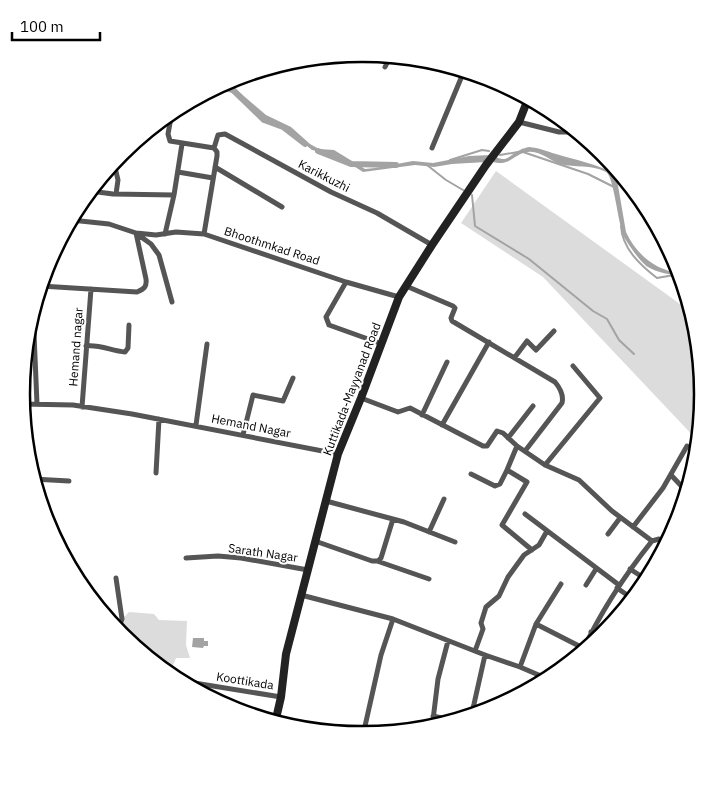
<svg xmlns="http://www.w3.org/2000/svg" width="724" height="789" viewBox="0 0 724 789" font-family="'IBM Plex Sans',sans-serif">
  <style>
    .green { fill: #dcdcdc }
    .water { fill: #a3a3a3 }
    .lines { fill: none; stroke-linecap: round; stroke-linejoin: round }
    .stream { stroke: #a3a3a3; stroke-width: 2 }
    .canal { stroke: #a3a3a3; stroke-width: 6 }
    .minor { stroke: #555; stroke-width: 5 }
    .secondary { stroke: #222; stroke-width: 8 }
    .labels { text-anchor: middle; stroke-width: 4; stroke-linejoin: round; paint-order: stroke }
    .street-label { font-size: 12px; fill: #000; stroke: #fff }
    .rim { fill: none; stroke: #000; stroke-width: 2.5 }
  </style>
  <rect width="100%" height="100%" fill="#fff"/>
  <!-- green -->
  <path class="green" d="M496,171L691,312L696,328L703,395L698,441L543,277L461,223Z
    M129,612L154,614L159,620L187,621L186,645L190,658H176L169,675L124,638V617Z"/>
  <!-- water -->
  <path class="water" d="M220,86L239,92L266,115L291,127L310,144L319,149L334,150L365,169L375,168L413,161L433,163L469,156L491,155L486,162L452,164L434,167L415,165L363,172L338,156L312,150L290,132L264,119L240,98L232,93L216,88Z
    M529,147C539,148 546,151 556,154C576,160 596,164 616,174L626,232C636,254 655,270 679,273L681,277C670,274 658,273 648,267C641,263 628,244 624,237C618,225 614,176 606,172C591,164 575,168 560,164C551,161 539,150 528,152C515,153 509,167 493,162L496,157C508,163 510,154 520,150C523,148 526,148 529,147Z
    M193,638H204V641H208V646H204L203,648L192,647Z"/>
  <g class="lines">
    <!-- stream -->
    <path class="stream" d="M523,152L588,174L614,187
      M500,155L518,152
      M450,160L482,150L489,151
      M427,165L446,180L463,190
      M472,195L475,226L529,259L593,311L607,319L619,340L634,354
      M621,226C622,248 640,265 657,278L674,275"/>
    <!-- canal -->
    <path class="canal" d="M222,85L232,89L264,120L283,127L305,144
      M318,151L351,164L396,165"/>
    <!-- minor -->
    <path class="minor" d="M385,67L390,57
      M172,112L168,134L170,141L214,148
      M519,122L559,132H577
      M214,148L218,135L225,134L331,192L377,213L432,245
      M432,148L464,71
      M114,163L118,180L116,194
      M215,167L282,207
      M178,172L213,178
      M90,191L113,194L174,195
      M71,220L109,224L136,233L156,235L176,232L204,234L346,282L399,297
      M137,234L151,244L159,255L172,302
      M165,234L174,195L182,144
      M204,234L217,156V152L214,148
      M346,282L326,317L329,325L382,344
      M41,286L137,292C144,289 147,287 146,279L136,233
      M406,286L453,306L455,308L451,318L452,321L555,382C560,388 564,395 562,403L525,451
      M34,333L37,404
      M86,346C99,344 112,351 125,352L128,348L129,325
      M515,357L527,341L536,350L554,331
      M361,398L398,412L410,408L483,446H487L497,431L503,433L517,446L545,465L579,480L612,511L652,541C624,576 600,613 581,654
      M22,404L73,405L132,414L338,454
      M82,407L91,289
      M422,415L447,362
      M196,425L207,344
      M442,425L489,342
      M243,435L253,395L283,401L293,378
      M508,438L533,406
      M517,446L507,470L527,482L502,525L532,550
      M545,465L600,398L573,366
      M156,473L159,419
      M471,474L495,486L500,484L507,470
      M671,475L687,492
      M33,479L69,481
      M326,501L404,522L455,542
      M525,514L619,585
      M633,527L663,488L687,446
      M50,529L54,530
      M429,532L444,499
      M608,534L620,518
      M315,541L372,561H378L381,558L393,519
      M652,541L659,539L666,545
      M186,558L218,556L241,558L308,570
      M377,561L429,579
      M630,569L647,580
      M116,578L122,619L120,625V635
      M586,585L596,569
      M617,588L633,599
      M301,595L393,619L485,655L520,667L548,679
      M536,624L583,648
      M591,632L600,638
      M475,651L483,629L481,623L486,607L499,596L508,577L524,555L539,545L547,531
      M520,667L536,624L561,584
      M176,680L281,697
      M474,715L472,712L474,704L485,655
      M433,716L455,721
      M275,722L306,726
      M432,728L438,679L448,641
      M363,735L381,655L393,619"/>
    <!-- secondary -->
    <path class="secondary" d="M275,723L281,697L286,654L338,454L361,398L399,297L432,245L486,165L519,122L528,99"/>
  </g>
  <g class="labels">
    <!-- street labels -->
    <g class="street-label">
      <text transform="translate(324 176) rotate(27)" y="4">Karikkuzhi</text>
      <text transform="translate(272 246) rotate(18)" y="4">Bhoothmkad Road</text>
      <text transform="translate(76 347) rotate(-86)" y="4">Hemand nagar</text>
      <text transform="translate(352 389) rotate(-69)" y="4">Kuttikada-Mayyanad Road</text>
      <text transform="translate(251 426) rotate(11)" y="4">Hemand Nagar</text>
      <text transform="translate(263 553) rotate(8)" y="4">Sarath Nagar</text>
      <text transform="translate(245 681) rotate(9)" y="4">Koottikada</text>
    </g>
  </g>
  <!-- crop -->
  <path d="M0 0H724V789H0ZM30 394a332 332 0 1 1 664 0a332 332 0 1 1-664 0Z" fill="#fff" fill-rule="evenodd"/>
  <path class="rim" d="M30 394a332 332 0 1 1 664 0a332 332 0 1 1-664 0Z"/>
  <!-- scale -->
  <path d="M12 32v8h88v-8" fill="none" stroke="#000000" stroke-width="2.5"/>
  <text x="20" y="32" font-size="15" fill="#000000" stroke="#ffffff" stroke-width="4" paint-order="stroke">100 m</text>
</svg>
